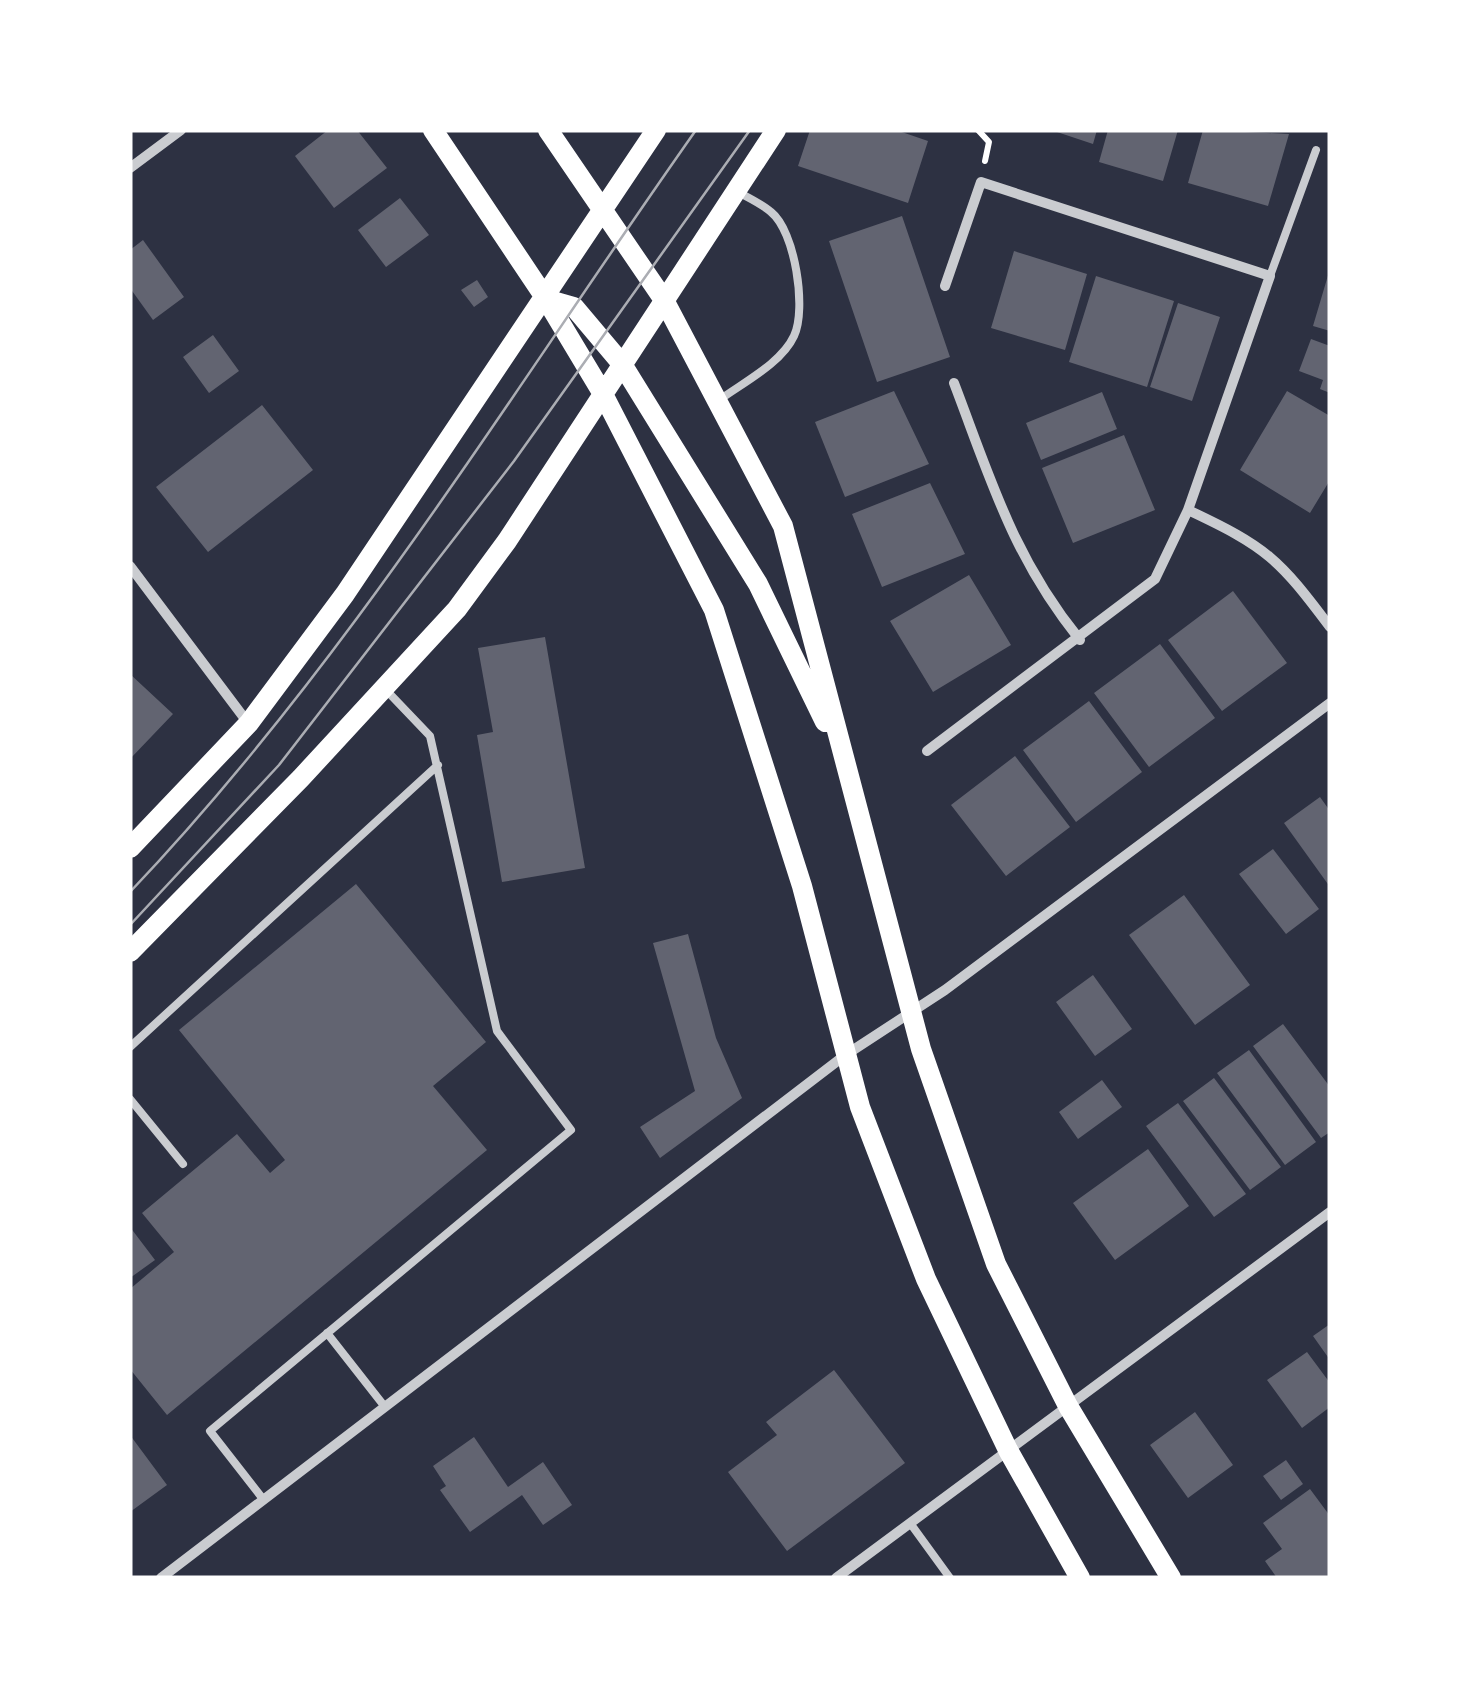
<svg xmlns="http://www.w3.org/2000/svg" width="1460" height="1708" viewBox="0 0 1460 1708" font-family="'Noto Sans',sans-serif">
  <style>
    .building { fill: #626471 }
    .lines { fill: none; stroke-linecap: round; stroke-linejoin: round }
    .path { stroke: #fff; stroke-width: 6 }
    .service { stroke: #caccd0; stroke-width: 8 }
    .minor { stroke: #caccd0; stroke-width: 10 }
    .secondary { stroke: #fff; stroke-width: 20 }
    .tram { stroke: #abadb3; stroke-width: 2.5 }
  </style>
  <rect width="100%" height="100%" fill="#2d3142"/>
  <!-- building -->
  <path class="building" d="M328,130H357L387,168L334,208L295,156Z
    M810,130H896L928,141L908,203L798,166Z
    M1051,130H1097L1093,144Z
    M1108,130H1178L1163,181L1099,162Z
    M1203,130L1289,134L1268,206L1188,183Z
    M400,198L429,235L386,267L358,230Z
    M902,216L950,357L877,382L829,241Z
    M143,240L184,297L153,320L130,288V250Z
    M1014,251L1087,274L1065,350L991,328Z
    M1329,272H1330V331L1313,326Z
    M1096,276L1174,301L1147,387L1069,362Z
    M477,280L488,297L474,307L461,290Z
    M1178,303L1220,317L1192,401L1150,387Z
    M213,335L239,371L209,393L183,357Z
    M1311,339L1330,346V393L1320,389L1323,380L1299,371Z
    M894,391L929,464L845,497L815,422Z
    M1287,391L1330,416V480L1310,513L1240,470Z
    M1102,392L1117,429L1041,460L1026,423Z
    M262,405L313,470L208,552L156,487Z
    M1124,435L1155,510L1073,543L1042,468Z
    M930,483L965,554L882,587L852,514Z
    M969,575L1011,645L933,692L890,621Z
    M1233,591L1287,663L1222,711L1168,640Z
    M545,637L585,868L502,882L477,735L493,732L478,648Z
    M1160,644L1215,718L1149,767L1094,693Z
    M130,674L173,714L130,759Z
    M1089,701L1142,772L1076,822L1023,750Z
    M1015,756L1070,827L1006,876L951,805Z
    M1320,797L1330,811V887L1284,823Z
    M1273,849L1319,909L1286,934L1239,874Z
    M356,884L486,1042L433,1086L487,1150L167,1415L130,1369V1289L174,1252L142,1213L237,1134L270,1173L285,1160L179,1030Z
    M1184,895L1250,985L1195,1025L1129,935Z
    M688,934L716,1038L742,1098L660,1158L640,1127L695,1091L653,943Z
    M1093,975L1132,1029L1095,1056L1056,1002Z
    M1283,1024L1330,1087V1132L1321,1138L1253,1046Z
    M1249,1050L1316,1142L1285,1165L1217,1073Z
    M1214,1078L1281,1167L1250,1190L1183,1101Z
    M1102,1080L1122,1107L1078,1139L1059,1112Z
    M1178,1103L1246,1194L1214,1217L1146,1126Z
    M1148,1149L1189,1206L1115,1260L1073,1203Z
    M130,1227L155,1260L130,1278Z
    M1330,1324V1360L1313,1336Z
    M1307,1352L1330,1383V1407L1302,1428L1267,1380Z
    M834,1370L905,1463L787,1551L728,1472L777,1435L766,1422Z
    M1195,1412L1233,1465L1188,1498L1150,1445Z
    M130,1435L167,1485L130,1512Z
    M474,1437L508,1487L543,1462L572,1505L543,1525L522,1495L470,1532L440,1490L446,1486L433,1466Z
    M1286,1460L1303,1484L1281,1500L1263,1476Z
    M1310,1489L1330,1516V1578H1277L1265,1561L1282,1549L1263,1523Z"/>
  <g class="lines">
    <!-- path -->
    <path class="path" d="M978,130L989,142L985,161"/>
    <!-- service -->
    <path class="service" d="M1270,276L1316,150
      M718,401C742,383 781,364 794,336C807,309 795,231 771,212C762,204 749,198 738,192
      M130,1047L438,765
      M130,1099L183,1164
      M327,1333L385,1407
      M263,1499L210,1431L571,1130L497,1031L430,736L387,691
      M910,1523L950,1578"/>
    <!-- minor -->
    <path class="minor" d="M130,168L181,130
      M954,383C991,480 1013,557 1080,640
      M1188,510C1267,547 1279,559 1330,627
      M130,566L248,723
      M927,751L1155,579L1188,510L1270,276L981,182L945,286
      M161,1578L844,1056L945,990L1330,703
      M836,1578L1330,1212"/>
    <!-- secondary -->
    <path class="secondary" d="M433,130L546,299L603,394L714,610L802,886L860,1107L926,1279L1008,1450L1080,1578
      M548,130L664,300L783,526L921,1049L996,1264L1068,1406L1171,1578
      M546,299L574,307L622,364L758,584L825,722
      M130,848L249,723L345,594L656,130
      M130,952L301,778L457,609L507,541L776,130"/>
    <!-- tram -->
    <path class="tram" d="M130,892C348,663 514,388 696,130
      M130,925L279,765L514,461L750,130"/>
  </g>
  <!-- border -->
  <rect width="1460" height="1708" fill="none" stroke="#ffffff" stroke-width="265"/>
</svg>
